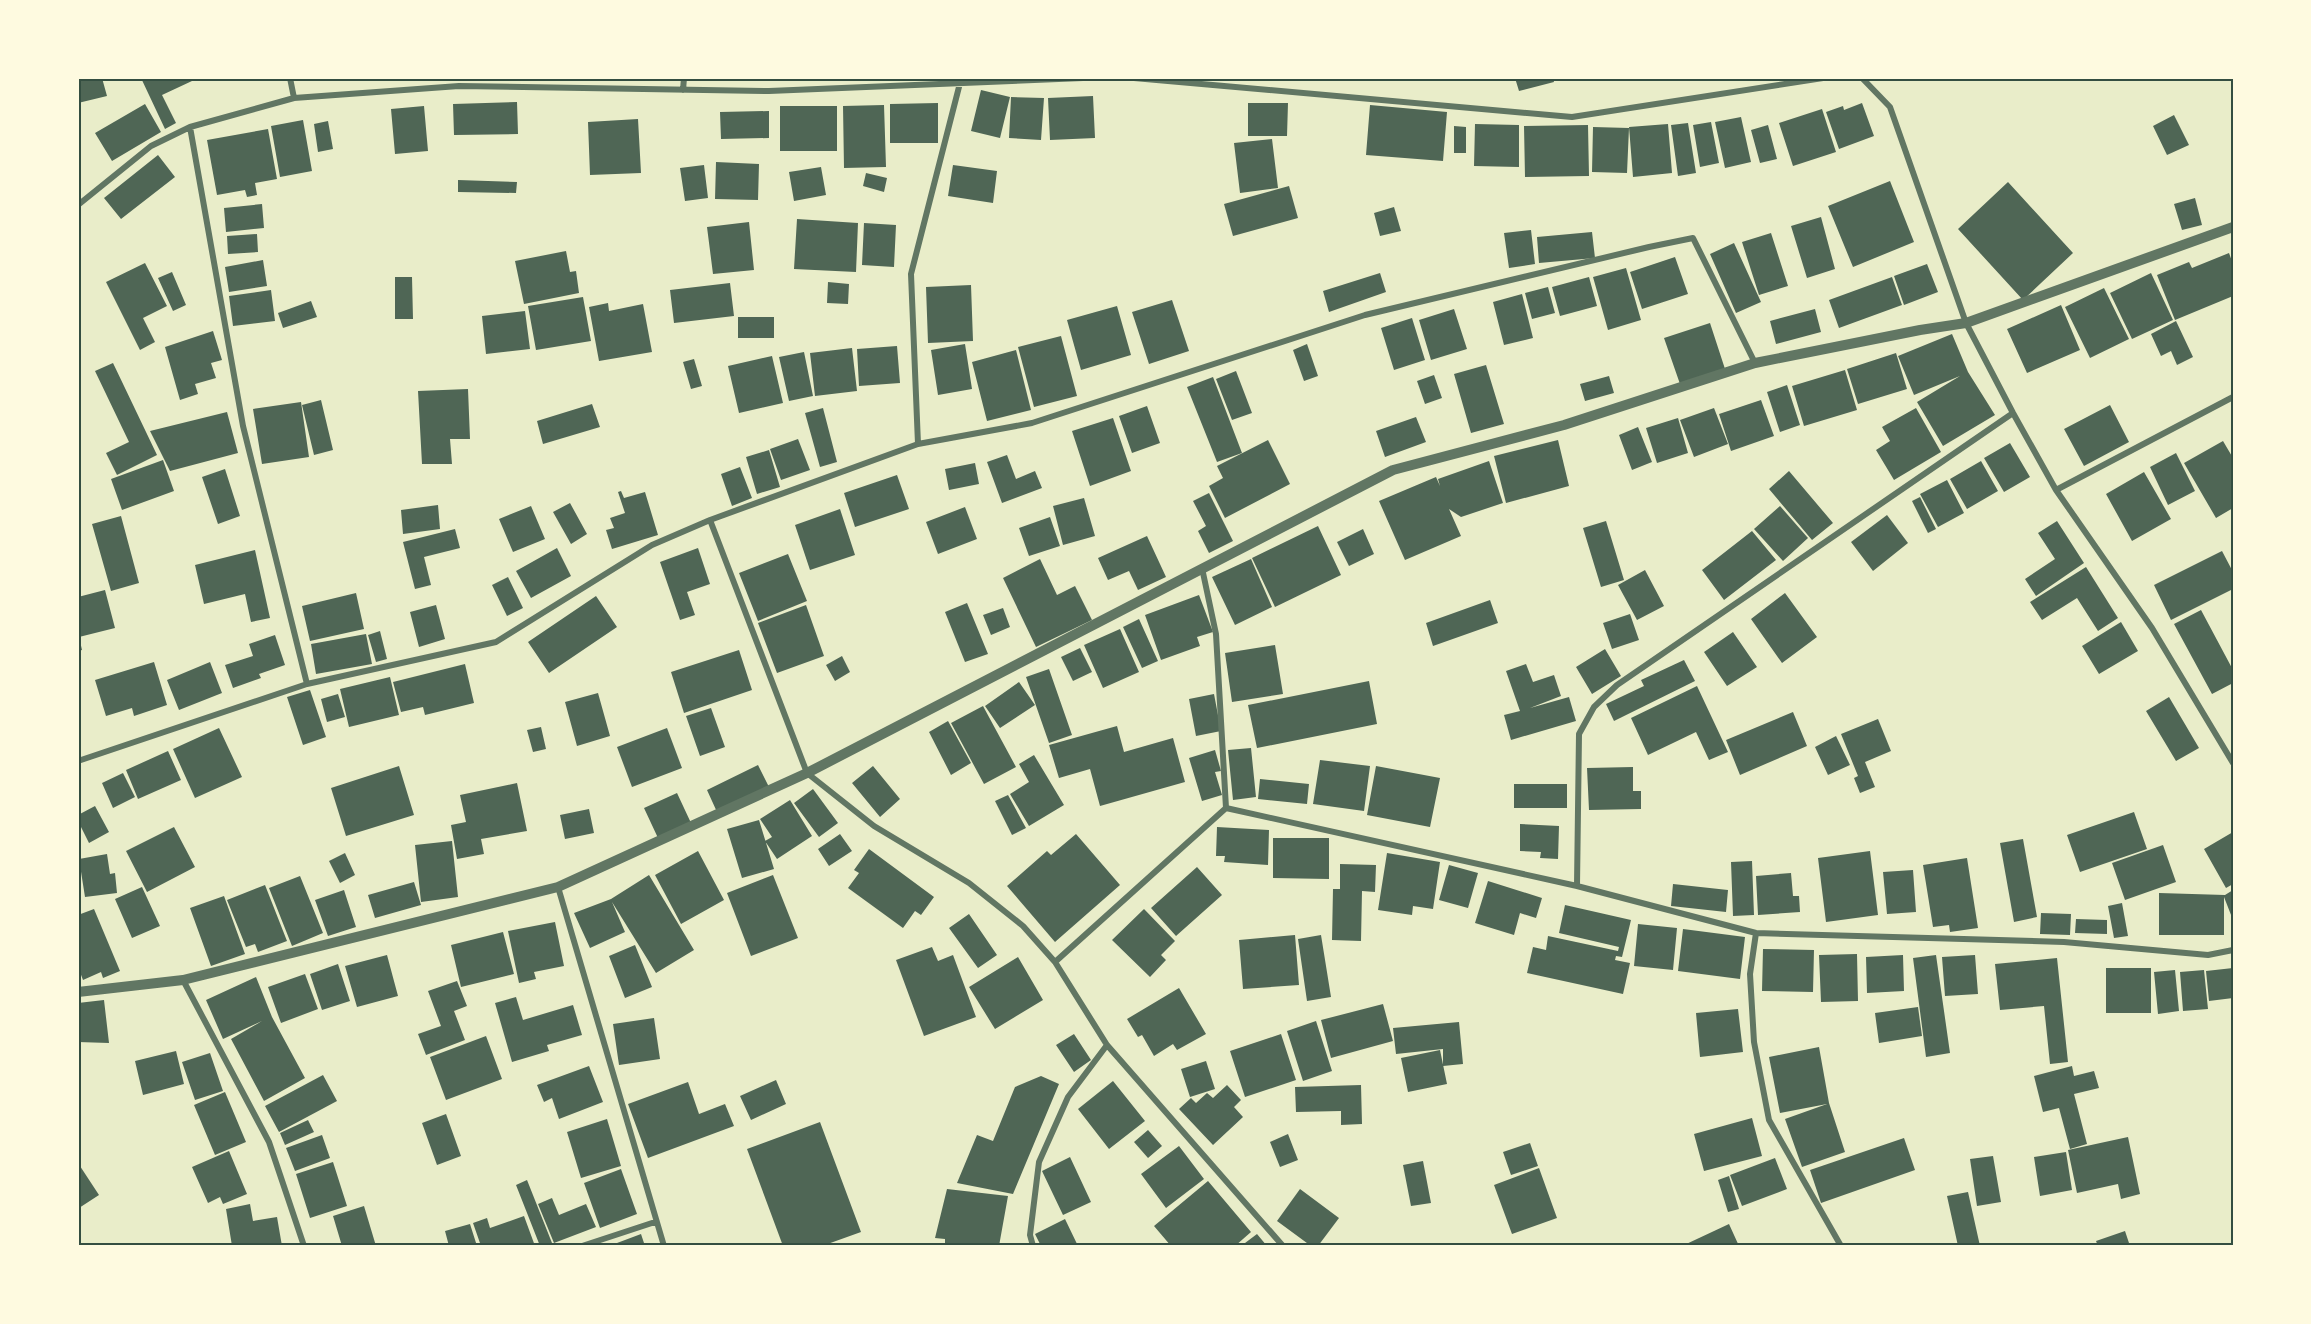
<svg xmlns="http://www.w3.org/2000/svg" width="2311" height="1324" viewBox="0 0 2311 1324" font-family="'Public Sans',sans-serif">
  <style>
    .building { fill: #4f6655 }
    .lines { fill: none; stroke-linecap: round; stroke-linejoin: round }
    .minor { stroke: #617663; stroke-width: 6 }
    .tertiary { stroke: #617663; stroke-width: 10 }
    .neatline { fill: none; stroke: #344e41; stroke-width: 2 }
  </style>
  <rect width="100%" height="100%" fill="#e9edc9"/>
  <!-- building -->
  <path class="building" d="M78,78H102L107,96L78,103Z
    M141,78H191L192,81L162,95L176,123L165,129Z
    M1515,78H1553L1554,82L1519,91Z
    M981,90L1010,97L1000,138L971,131Z
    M1093,96L1095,138L1050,140L1048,98Z
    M1011,97L1044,98L1041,140L1009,138Z
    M517,102L518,134L454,135L453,104Z
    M938,103V143H890V104Z
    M1248,103H1288L1287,136H1248Z
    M1862,103L1874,136L1839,149L1826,112L1843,106L1844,110Z
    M145,104L161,132L112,161L95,133Z
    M884,105L886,167L844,168L843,106Z
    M1370,105L1447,112L1443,161L1366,155Z
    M424,106L428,151L395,154L391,109Z
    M780,106H837V151H780Z
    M1822,109L1836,152L1793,166L1779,123Z
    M769,111V138L721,139L720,112Z
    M2174,115L2189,145L2167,155L2153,126Z
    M1741,117L1751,162L1725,168L1715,122Z
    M638,119L641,173L590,175L588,122Z
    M303,120L312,171L280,177L271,126Z
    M328,121L333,149L318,152L314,124Z
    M1711,122L1719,163L1700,167L1693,125Z
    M1688,123L1696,173L1678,176L1671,125Z
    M1475,124L1519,125V167L1474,166Z
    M1668,124L1672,173L1633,177L1629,127Z
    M1588,125L1589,176L1525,177L1524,126Z
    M1768,125L1777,159L1760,163L1751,130Z
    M1454,126L1466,127V153H1454Z
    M1593,127L1629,128L1627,173L1592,172Z
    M268,129L277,179L255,183L257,195L247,197L245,190L217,195L207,140Z
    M1272,139L1278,188L1240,193L1234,143Z
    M158,155L175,177L121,219L104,198Z
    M716,162L759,164L758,200L715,199Z
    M704,165L708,198L685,201L680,168Z
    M953,165L997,171L993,203L948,196Z
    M821,167L826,195L794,201L789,172Z
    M866,173L887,178L884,192L863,186Z
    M458,180L517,182L516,193L458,192Z
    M1890,181L1914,242L1853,267L1828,206Z
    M2008,182L2073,253L2023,300L1958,229Z
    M1289,186L1298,218L1233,236L1224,204Z
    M2195,198L2202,225L2182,230L2174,204Z
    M262,204L264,228L226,232L224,208Z
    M1394,207L1401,231L1380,236L1374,213Z
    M1821,217L1835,269L1807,278L1791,226Z
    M797,219L858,223L856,272L794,269Z
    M749,222L754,270L713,274L707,227Z
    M864,223L896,225L894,267L862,265Z
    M1531,230L1535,264L1509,268L1504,233Z
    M1592,232L1595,258L1539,263L1537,237Z
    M1771,233L1788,286L1759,295L1742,242Z
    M257,234L258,252L228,254L227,236Z
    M1734,243L1761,302L1736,313L1710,254Z
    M566,251L570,272L576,271L579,293L524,304L515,261Z
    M2229,253L2233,264V296L2175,320L2157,275L2189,262L2192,268Z
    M1675,257L1688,294L1642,309L1630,272Z
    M263,260L267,286L229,292L225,267Z
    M145,263L167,306L143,318L155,342L140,350L106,282Z
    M1927,264L1938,292L1904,305L1894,276Z
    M1626,268L1641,320L1608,330L1593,277Z
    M172,272L186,305L173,311L158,278Z
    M1380,273L1386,292L1329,312L1323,291Z
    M2151,273L2173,320L2132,339L2110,293Z
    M395,277H412L413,319H395Z
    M1589,277L1597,306L1560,316L1552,287Z
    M1892,277L1902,305L1839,328L1829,300Z
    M828,282L849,284L848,304L827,303Z
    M730,283L734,316L674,323L670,290Z
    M971,285L973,341L928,343L926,287Z
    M1548,287L1555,313L1532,319L1525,293Z
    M2104,288L2129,339L2090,358L2065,307Z
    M271,290L275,321L233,326L229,296Z
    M1522,294L1533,338L1504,345L1493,302Z
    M583,297L591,341L536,350L528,306Z
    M1172,300L1189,351L1149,364L1132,312Z
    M311,301L317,317L283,328L278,313Z
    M608,303L609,311L643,304L652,352L599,361L589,307Z
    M2061,305L2080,350L2027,373L2007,329Z
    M1117,306L1131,355L1081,370L1067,320Z
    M1454,309L1467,349L1431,360L1419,320Z
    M1815,309L1821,332L1776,344L1770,321Z
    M525,311L530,349L486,354L482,316Z
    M738,317H774V338H738Z
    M1412,318L1425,360L1394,370L1381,328Z
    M2176,321L2193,357L2177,365L2171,351L2161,356L2151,334Z
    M1710,323L1725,369L1680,384L1664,338Z
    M213,331L222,360L211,363L216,378L195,384L198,394L180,400L165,347Z
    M1952,334L1968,372L1995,415L1943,446L1917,402L1960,376L1914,395L1898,356Z
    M1061,336L1077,396L1034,407L1018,347Z
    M965,344L972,389L938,395L931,350Z
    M1307,344L1318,376L1304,381L1293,350Z
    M897,346L900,383L859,386L857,349Z
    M852,348L857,391L815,396L810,353Z
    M1016,350L1031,410L987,421L972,362Z
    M804,352L813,396L789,401L779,357Z
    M1896,353L1907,389L1858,404L1847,369Z
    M772,356L783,403L739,413L728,366Z
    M694,359L702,386L691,389L683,362Z
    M113,363L157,455L117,475L106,453L129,442L95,371Z
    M1486,365L1504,424L1471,433L1454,374Z
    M1845,370L1857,410L1804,426L1792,386Z
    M1236,371L1252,413L1232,420L1216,379Z
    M1434,375L1442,398L1425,404L1417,381Z
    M1609,376L1614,393L1585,401L1580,384Z
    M1213,377L1242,453L1217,462L1187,387Z
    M1787,385L1800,425L1780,432L1767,392Z
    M468,389L470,439H450L452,464H422L418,391Z
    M321,400L333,450L314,455L302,405Z
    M1761,400L1774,436L1731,451L1719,414Z
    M301,402L309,457L262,464L253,409Z
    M592,404L600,427L543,444L537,421Z
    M2110,405L2129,442L2084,466L2064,429Z
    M1147,406L1160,443L1132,453L1119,416Z
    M823,408L837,462L820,467L805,413Z
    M1714,408L1728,444L1694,457L1680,420Z
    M1916,408L1941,452L1894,480L1876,450L1890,441L1882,427Z
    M227,412L238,453L170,471L150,431Z
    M1416,417L1426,442L1385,457L1376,431Z
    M1113,418L1131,471L1090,486L1072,431Z
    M1678,418L1688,453L1657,463L1646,428Z
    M1638,427L1652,462L1632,470L1619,435Z
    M798,439L810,470L781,480L770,449Z
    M1268,440L1290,484L1225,518L1209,486L1223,478L1217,466Z
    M1558,440L1569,486L1506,503L1494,456Z
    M2223,441L2233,458V508L2216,518L2184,463Z
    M2010,443L2030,477L2004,492L1984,458Z
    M769,450L780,487L757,494L746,457Z
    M2176,453L2195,491L2168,505L2150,467Z
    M1007,455L1016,479L1035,471L1042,488L1002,503L987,462Z
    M163,460L174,491L122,510L111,479Z
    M1489,461L1503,503L1461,517L1449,509L1461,536L1405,560L1379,501L1436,477L1440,486L1438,479Z
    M1981,461L1998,491L1967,509L1950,479Z
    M975,463L979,484L949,490L945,469Z
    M740,467L752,498L732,506L721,474Z
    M225,469L240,516L218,524L202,477Z
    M1789,471L1833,523L1812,540L1769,489Z
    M2144,472L2171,519L2132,541L2106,494Z
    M897,475L909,509L855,527L844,493Z
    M1947,480L1964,513L1938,527L1920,494Z
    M621,491L624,498L645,492L658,535L612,549L606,530L614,528L610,518L625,513L618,492Z
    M1209,493L1233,541L1209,553L1198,531L1206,526L1193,501Z
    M1920,497L1936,529L1928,533L1912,501Z
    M1084,498L1095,536L1063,545L1053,506Z
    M570,503L587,534L571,544L553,512Z
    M438,505L440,529L403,534L401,510Z
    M531,506L545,539L513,552L499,519Z
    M1780,506L1808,538L1783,561L1754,529Z
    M965,507L977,539L938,554L926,522Z
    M840,509L855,555L810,570L795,525Z
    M1887,515L1908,543L1873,571L1851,542Z
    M121,516L139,583L111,591L92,524Z
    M1050,517L1060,546L1029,556L1019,528Z
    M1606,521L1624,580L1601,587L1583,528Z
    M2057,521L2084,563L2036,596L2025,579L2055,559L2038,533Z
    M1318,526L1341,575L1275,607L1252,558Z
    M455,529L460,548L424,557L431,585L415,589L403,542Z
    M1363,529L1374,554L1349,566L1337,542Z
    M1752,531L1776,560L1724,600L1702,570Z
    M1147,536L1166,577L1138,590L1129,571L1108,580L1098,558Z
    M557,548L571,576L531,598L516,571Z
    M698,548L710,584L687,592L695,615L680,620L660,562Z
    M255,550L270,618L251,622L245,594L204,604L195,565Z
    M2222,551L2233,572V589L2171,620L2154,585Z
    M788,554L807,601L758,621L739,573Z
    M1040,559L1057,595L1075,586L1092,620L1036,647L1003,578Z
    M1251,559L1272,607L1235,625L1212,577Z
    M2086,567L2118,618L2098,631L2077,598L2042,620L2030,602Z
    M1645,570L1664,606L1637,620L1618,585Z
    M508,577L523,608L507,616L492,585Z
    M105,590L115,628L79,637L82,650L78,651V597Z
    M356,593L364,629L310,641L302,606Z
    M1785,593L1817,637L1782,663L1751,619Z
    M1199,595L1213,632L1197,637L1200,646L1161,660L1145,615Z
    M596,596L617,627L549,673L528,642Z
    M1490,600L1498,623L1433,646L1426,623Z
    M967,603L988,654L965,662L945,612Z
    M436,605L445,639L419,647L410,612Z
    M806,605L824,656L777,673L758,623Z
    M1003,608L1010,627L991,635L983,615Z
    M2201,610L2233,670V683L2212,694L2174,624Z
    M1630,614L1639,640L1612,649L1603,623Z
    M1139,619L1158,661L1142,668L1123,627Z
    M2121,622L2138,651L2099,674L2082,646Z
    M1120,629L1139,672L1103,688L1084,645Z
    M380,631L387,659L376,662L368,635Z
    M1733,632L1757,667L1727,686L1704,652Z
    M366,634L372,664L316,674L311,644Z
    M275,635L285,665L259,674L261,678L233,688L225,665L253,656L249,644Z
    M1275,645L1283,694L1232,702L1225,653Z
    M1080,648L1092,672L1073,681L1061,657Z
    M1605,649L1621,676L1592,694L1576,667Z
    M739,650L752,690L684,713L671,672Z
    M842,656L850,672L835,681L826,665Z
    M1684,660L1695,681L1614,721L1606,704L1644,686L1641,680Z
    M154,662L167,705L134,716L132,708L106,716L95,680Z
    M210,662L222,693L179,710L167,680Z
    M465,664L474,703L425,715L423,707L401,712L393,682Z
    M1526,664L1533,682L1554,675L1561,696L1530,708L1569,697L1576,721L1511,740L1504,715L1520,711L1506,671Z
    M1049,669L1072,735L1049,743L1026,677Z
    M390,677L399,715L349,727L340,689Z
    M1369,681L1377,724L1257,748L1248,705Z
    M1019,682L1035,705L1000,728L985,706Z
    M1697,686L1728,752L1709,760L1696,732L1648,755L1631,718Z
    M310,690L326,737L303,745L287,697Z
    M598,693L610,736L577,746L565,702Z
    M338,694L345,717L327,722L321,699Z
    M1214,694L1221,731L1196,736L1189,699Z
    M2169,697L2199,748L2176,761L2146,711Z
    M983,706L1016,767L984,784L951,723Z
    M711,708L725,747L700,756L686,716Z
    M1793,712L1807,746L1740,775L1726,740Z
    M1878,719L1891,751L1865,762L1875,787L1860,793L1854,778L1858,776L1841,734Z
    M948,721L971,763L951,775L929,732Z
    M1117,726L1124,752L1173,738L1185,782L1100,806L1090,769L1059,778L1049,745Z
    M541,727L546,749L533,752L527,730Z
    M219,728L242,777L195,798L173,749Z
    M667,728L682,768L632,787L617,747Z
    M1836,736L1850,765L1828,775L1815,747Z
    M1251,748L1256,797L1233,800L1228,750Z
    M1215,750L1221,771L1215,772L1222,795L1202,801L1189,758Z
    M168,751L181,780L138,799L126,770Z
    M1034,755L1064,805L1029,826L1010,794L1029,782L1019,764Z
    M1320,760L1370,766L1364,811L1313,804Z
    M758,765L769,787L717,812L707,790Z
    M399,766L414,815L346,836L331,788Z
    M873,766L900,799L880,817L852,783Z
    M1376,766L1440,778L1430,827L1367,815Z
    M1633,767V791H1641V809L1589,810L1587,768Z
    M123,773L135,797L113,808L102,783Z
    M1260,779L1309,784L1307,804L1258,799Z
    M517,783L527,831L481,839L484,854L457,859L451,825L466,822L460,795Z
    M1514,784H1567V808H1514Z
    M813,789L838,823L819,837L794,803Z
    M677,793L691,823L658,838L644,808Z
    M1008,795L1026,828L1012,835L995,801Z
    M790,800L812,836L777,859L765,841L772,837L760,819Z
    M95,806L109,832L89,843L78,821V815Z
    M589,809L594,833L565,839L560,815Z
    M2134,812L2147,849L2080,872L2067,835Z
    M759,820L774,869L742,878L727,829Z
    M1520,824L1559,826L1558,859L1540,858L1541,852L1520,851Z
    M174,827L195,867L147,892L126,851Z
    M1217,827L1269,830L1268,865L1224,862L1225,856H1216Z
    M2233,832V884L2226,888L2204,849Z
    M840,834L852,851L829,866L818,849Z
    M1076,834L1120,885L1055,942L1007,886L1047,851L1051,855Z
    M1273,838H1329V879L1273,878Z
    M2023,839L2037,917L2014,922L2000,843Z
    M452,841L458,897L421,902L415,845Z
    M2163,845L2176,882L2125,900L2112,863Z
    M869,849L934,897L921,915L915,911L903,928L848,888L859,873L854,870Z
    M698,851L724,900L681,924L655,875Z
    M1870,851L1878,915L1826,922L1818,858Z
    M345,853L355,875L340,883L329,861Z
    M1387,853L1440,862L1433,909L1413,906L1412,915L1378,910Z
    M107,854L110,874L115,873L117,893L85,897L79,859Z
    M1967,858L1978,928L1950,932L1949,925L1933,927L1923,865Z
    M1752,861L1754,915L1733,916L1731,862Z
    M1340,864L1376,865L1375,892L1362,891L1361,941L1332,940L1333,889H1340Z
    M1449,865L1478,873L1468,908L1439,900Z
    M1197,867L1222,895L1176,936L1151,908Z
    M1913,870L1916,912L1887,914L1883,872Z
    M1791,873L1793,896H1799L1800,912L1758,915L1756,876Z
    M649,875L694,950L656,973L612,902L625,932L590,948L574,913L611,899Z
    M773,875L798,938L751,956L727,893Z
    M300,876L323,933L292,946L269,888Z
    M1488,881L1542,898L1536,918L1520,913L1514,935L1475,923Z
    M414,882L421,905L375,918L368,895Z
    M1673,884L1728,890L1726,912L1671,906Z
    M265,885L287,941L258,952L255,944L246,947L227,900Z
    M142,887L160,926L132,938L115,899Z
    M344,890L356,927L328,936L315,900Z
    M2233,890V920L2224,897V935H2159V893L2225,895Z
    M224,896L245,954L211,966L190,908Z
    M2122,903L2128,936L2114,938L2108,906Z
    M1565,905L1631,920L1622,957L1616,956L1615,960L1630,963L1623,994L1527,973L1533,947L1546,950L1548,936L1618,951L1619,947L1559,933Z
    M94,909L120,971L103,978L101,972L83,980L78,967V915Z
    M1144,909L1175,941L1161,955L1166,960L1150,977L1112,940Z
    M2041,913L2071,914L2070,935L2040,934Z
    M969,914L997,955L978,968L949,928Z
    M2076,919L2107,920V934L2075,933Z
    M555,922L564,966L534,972L536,979L519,983L508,931Z
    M1638,924L1677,928L1673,970L1634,966Z
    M1683,929L1745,937L1740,979L1678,971Z
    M503,932L514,974L461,987L451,945Z
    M1295,935L1299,985L1243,989L1239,940Z
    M1321,935L1331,997L1307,1001L1298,939Z
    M635,945L652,987L625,998L609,956Z
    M932,947L938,961L953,955L976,1017L924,1036L896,960Z
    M1763,949L1814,950L1813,992L1762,991Z
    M1857,954L1858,1001L1821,1002L1819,955Z
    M387,955L398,996L357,1007L345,966Z
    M1903,955L1904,991L1867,993L1866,957Z
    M1936,955L1950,1053L1926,1057L1913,958Z
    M1975,955L1978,994L1945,996L1942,957Z
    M1018,957L1043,1000L995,1029L969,987Z
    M2057,958L2068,1062L2050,1064L2044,1006L2000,1010L1995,964Z
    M338,964L350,1001L322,1010L310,974Z
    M2106,968H2151V1013H2106Z
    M2233,968V998L2209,1001L2206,971Z
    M2175,970L2179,1011L2158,1014L2154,972Z
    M2204,970L2208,1009L2183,1011L2180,972Z
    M305,974L318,1009L281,1023L268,987Z
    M256,977L272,1017L305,1078L264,1101L231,1039L262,1021L223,1039L206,1000Z
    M457,981L467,1006L454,1011L465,1040L426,1055L418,1034L441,1026L428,991Z
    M1179,988L1206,1034L1177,1050L1173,1044L1154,1056L1142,1035L1138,1037L1127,1019Z
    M516,997L523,1020L573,1005L582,1035L547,1045L549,1051L512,1062L495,1003Z
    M104,1000L109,1043L78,1042V1003Z
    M1383,1004L1393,1041L1331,1058L1321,1020Z
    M1918,1007L1922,1036L1879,1043L1875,1013Z
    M1738,1009L1743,1052L1700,1057L1696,1013Z
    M654,1018L660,1059L619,1065L613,1024Z
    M1316,1021L1332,1071L1303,1081L1287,1031Z
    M1459,1022L1463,1064L1443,1066V1049L1396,1054L1393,1028Z
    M1074,1034L1091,1060L1074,1072L1056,1045Z
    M1281,1034L1296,1080L1245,1097L1230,1051Z
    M486,1036L502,1079L446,1100L430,1057Z
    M1819,1047L1829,1103L1845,1152L1802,1167L1785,1119L1827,1104L1780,1113L1769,1057Z
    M1440,1050L1447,1084L1408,1092L1401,1058Z
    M176,1051L184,1084L143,1095L135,1061Z
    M210,1053L223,1091L195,1100L182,1062Z
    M1206,1061L1215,1089L1190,1097L1181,1069Z
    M589,1066L603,1102L559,1119L552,1098L544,1102L537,1085Z
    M2072,1066L2074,1076L2094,1071L2099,1088L2074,1094L2087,1144L2070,1149L2059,1108L2043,1112L2034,1076Z
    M323,1075L337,1101L279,1132L265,1106Z
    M1041,1076L1059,1084L1013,1194L957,1183L977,1135L993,1141L1015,1087Z
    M776,1080L786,1104L751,1120L740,1096Z
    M1113,1081L1145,1121L1109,1149L1078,1109Z
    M688,1082L699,1114L725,1104L734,1126L648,1158L628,1104Z
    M1227,1085L1241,1100L1234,1107L1243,1117L1213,1145L1179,1109L1191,1098L1196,1103L1207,1093L1213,1098Z
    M1361,1085L1362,1124L1341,1125V1111L1296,1112L1295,1087Z
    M225,1092L246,1142L215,1155L194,1105Z
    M446,1114L461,1156L437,1165L422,1123Z
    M1752,1118L1762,1156L1704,1171L1694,1134Z
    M607,1119L621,1166L581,1178L567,1132Z
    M308,1120L314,1132L285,1145L280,1133Z
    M820,1122L861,1232L822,1246H783L747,1149Z
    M1148,1130L1162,1146L1148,1158L1134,1142Z
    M1288,1134L1298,1160L1280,1167L1270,1142Z
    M322,1135L330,1158L295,1171L286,1148Z
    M2128,1137L2140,1194L2121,1199L2118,1184L2077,1193L2068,1150Z
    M1904,1138L1915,1170L1821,1203L1810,1170Z
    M1530,1143L1538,1166L1511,1175L1503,1152Z
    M1179,1146L1204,1179L1166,1208L1141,1174Z
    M229,1151L247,1194L223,1204L220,1197L208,1203L192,1167Z
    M2066,1152L2072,1190L2040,1196L2034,1157Z
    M1993,1156L2001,1202L1977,1206L1970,1159Z
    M1070,1157L1091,1202L1063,1215L1042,1171Z
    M1775,1158L1787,1189L1742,1206L1730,1175Z
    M1423,1161L1431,1203L1411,1206L1403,1165Z
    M333,1162L347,1206L310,1218L296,1174Z
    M78,1163L99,1195L79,1208L78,1206Z
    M1539,1168L1557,1218L1512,1234L1494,1185Z
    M621,1169L637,1214L600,1228L584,1183Z
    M1729,1176L1739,1209L1728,1212L1718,1180Z
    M527,1180L552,1243L545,1246H540L516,1185Z
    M1208,1181L1251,1232L1235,1246H1225L1224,1244L1221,1246H1171L1154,1226Z
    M947,1189L1008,1196L999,1246H945V1239L935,1238Z
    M1300,1189L1339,1218L1318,1246H1311L1277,1221Z
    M1968,1192L1980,1246H1958L1947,1196Z
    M552,1198L559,1215L586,1204L596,1227L554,1243L538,1204Z
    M250,1204L253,1221L277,1217L282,1246H232L226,1209Z
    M364,1206L376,1246H342L333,1216Z
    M524,1216L535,1246H481L473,1223L487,1218L490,1228Z
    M1065,1219L1078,1246H1041L1035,1234Z
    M470,1224L477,1246H449L445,1231Z
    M1729,1224L1739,1246H1682Z
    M2125,1231L2130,1246H2098L2096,1241Z
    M641,1234L645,1246H609Z
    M1257,1234L1267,1246H1241Z"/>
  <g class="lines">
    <!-- minor -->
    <path class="minor" d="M290,78L294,98
      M1134,78L1572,117L1823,78
      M1862,78L1890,107L1966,323L2013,413L2056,490L2152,628L2233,763
      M683,90L684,78
      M190,127L243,426L307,684L496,642L652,545L710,520L918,444L1032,423L1365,315L1649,247L1693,238L1755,363
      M78,205L151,146L190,127L294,98L459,86L769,91L1083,78
      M918,444L911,274L960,83L959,78
      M2056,490L2233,397
      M710,520L807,773L874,826L969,883L1023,926L1055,962L1107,1045L1283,1246
      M1202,568L1216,634L1226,808
      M78,761L307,684
      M1226,808L1577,886L1756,933L2064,942L2208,955L2233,950
      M1577,886L1579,734L1594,707L1617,685L2013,413
      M558,887L664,1246
      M1756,933L1750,974L1754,1042L1769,1120L1841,1246
      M1055,962L1226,808
      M183,980L269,1142L304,1246
      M582,1246L655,1222
      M1033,1246L1030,1235L1039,1162L1068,1097L1107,1045"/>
    <!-- tertiary -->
    <path class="tertiary" d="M78,992L183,980L558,887L807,773L1393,470L1564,425L1755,363L1920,330L1966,323L2233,227"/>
  </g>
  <!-- border -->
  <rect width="2311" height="1324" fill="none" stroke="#fefae0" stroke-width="159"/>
  <rect x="80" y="80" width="2152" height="1164" class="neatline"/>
</svg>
